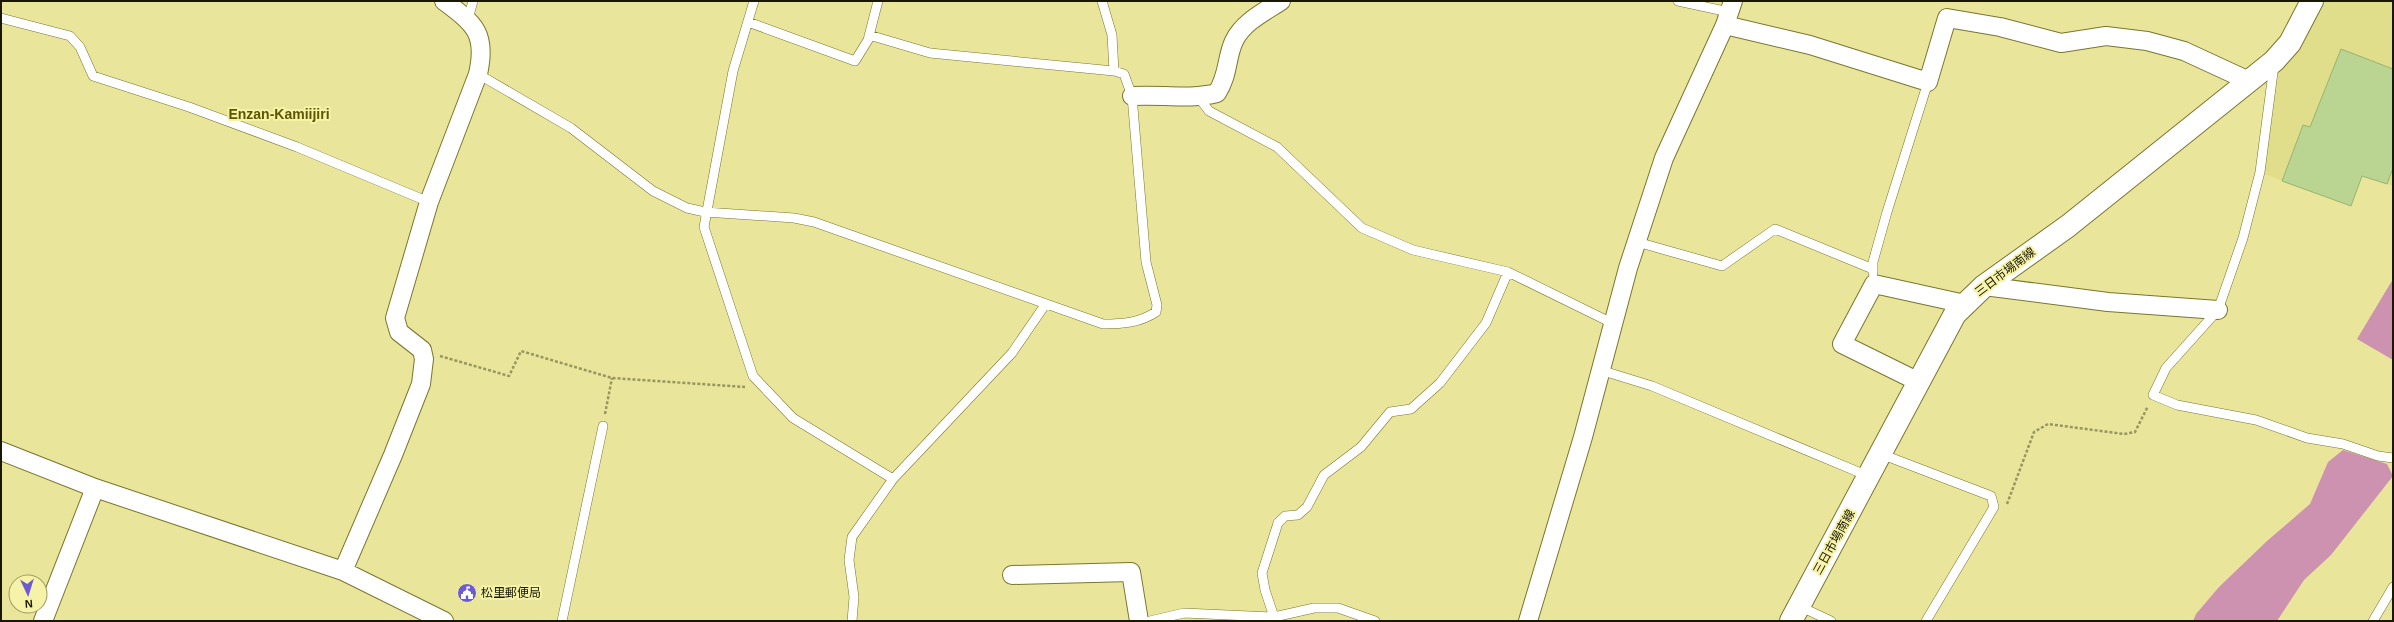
<svg xmlns="http://www.w3.org/2000/svg" width="2394" height="622" viewBox="0 0 2394 622" font-family="Helvetica,'Noto Sans JP',sans-serif">
  <style>
    .built { fill: #e1de8b }
    .forest { fill: #cc92b0 }
    .building { fill: #bad592; stroke: #99b371 }
    .lines { fill: none; stroke-linecap: round; stroke-linejoin: round }
    .service-casing { stroke: #7a762e; stroke-width: 10 }
    .minor-casing { stroke: #7a762e; stroke-width: 20 }
    .secondary-casing { stroke: #7a762e; stroke-width: 24 }
    .path { stroke: #98955f; stroke-width: 2.5; stroke-dasharray: 3 2; stroke-linecap: butt }
    .service { stroke: #fff; stroke-width: 9 }
    .minor { stroke: #fff; stroke-width: 18 }
    .secondary { stroke: #fff; stroke-width: 22 }
    .labels { text-anchor: middle; stroke-width: 4; stroke-linejoin: round; paint-order: stroke }
    .street-label { font-size: 12px; fill: #191700; stroke: #f6f3a9 }
    .poi-label { font-size: 12px; fill: #191700; stroke: #f6f3a9; text-anchor: start }
    .quarter-label { font-size: 14px; font-weight: bold; fill: #5c5703; stroke: #f6f3a9 }
  </style>
  <rect width="100%" height="100%" fill="#e9e69c"/>
  <!-- built -->
  <path class="built" d="M2325,1H2393V186L2362,176L2351,206L2264,174L2279,68L2307,33Z"/>
  <!-- forest -->
  <path class="forest" d="M2393,279V360L2357,339Z
    M2343,450L2387,464L2393,476L2331,555L2304,580L2277,621H2193L2196,614L2219,587L2267,541L2310,504L2328,462Z"/>
  <!-- building -->
  <path class="building" d="M2341,49L2393,69V168L2387,184L2362,176L2351,206L2282,181L2303,125L2310,127Z"/>
  <g class="lines">
    <defs>
      <path id="service" d="M754,1L733,71L704,227L753,376L793,418L893,479L852,537L849,560L854,597L852,621
        M1102,1L1112,35L1114,71
        M1678,1L1729,12
        M1,18L70,36L80,47L93,76L189,107L297,147L429,202
        M468,19L473,1
        M748,22L855,61L868,40L878,1
        M2274,65L2260,172L2243,238L2218,310L2166,368L2153,395L2177,405L2256,420L2307,438L2343,444L2378,456L2393,458
        M478,74L571,128L653,191L687,208L705,212L794,218L814,222L1103,324C1123,324 1139,323 1156,312L1157,305L1146,262L1132,96L1124,74L1114,71L930,53L869,35
        M1199,98L1209,111L1277,147L1362,228L1413,250L1508,272L1612,323
        M1637,242L1722,266L1775,229L1873,269
        M1873,273V262L1887,212L1928,82
        M1600,370L1652,386L1868,476
        M1881,454L1991,496L1994,507L1926,621
        M893,479L1012,353L1045,305
        M1799,606L1831,621
        M562,621L603,426
        M1150,621L1184,613L1274,617L1265,590L1262,573L1278,523L1285,516L1298,515L1307,507L1324,475L1361,447L1390,412L1411,409L1440,383L1486,323L1508,272
        M1275,621L1274,617L1314,608H1338L1375,621
        M2373,621L2393,587"/>
      <path id="minor" d="M1725,25L1810,45L1928,82L1947,18L2000,27L2061,43L2106,36L2147,41L2184,51L2249,81
        M1132,96C1161,94 1189,100 1217,93C1229,74 1226,58 1234,41C1243,22 1264,12 1281,1
        M1984,286L2108,302L2218,310
        M1919,382L1842,344L1874,284L1965,304
        M1,451L95,488L343,571L444,621
        M343,571L393,455L421,384L424,359L422,350L399,332L395,318L429,202L478,74C487,34 475,24 444,1
        M1012,575L1131,572L1139,621
        M43,621L95,488
        M1528,621L1583,437L1628,268L1664,158L1725,25L1733,1"/>
      <path id="secondary" d="M1791,621L1955,314L1984,286L2068,226L2274,61L2290,43L2312,1"/>
    </defs>
    <!-- service casing -->
    <use href="#service" class="service-casing"/>
    <!-- minor casing -->
    <use href="#minor" class="minor-casing"/>
    <!-- secondary casing -->
    <use href="#secondary" class="secondary-casing"/>
    <!-- path -->
    <path class="path" d="M440,356L509,376L521,351L612,378L745,387
      M605,414L612,378
      M2007,504L2034,432L2048,424L2124,434L2135,432L2148,406"/>
    <!-- service -->
    <use href="#service" class="service"/>
    <!-- minor -->
    <use href="#minor" class="minor"/>
    <!-- secondary -->
    <use href="#secondary" class="secondary"/>
  </g>
  <!-- icons -->
  <defs>
    <symbol id="civic-disc" viewBox="-11 -11 22 22"><circle r="9.5" fill="#6d59d3" stroke="#f6f3a9"/><path d="M-.6-6.5H3V-4.5H.6V-3L4-1V1h2V6H-6V1h2V-1L-.6-3ZM-1.2 2.5V6h2.4V2.5Z" fill="#fff"/></symbol>
  </defs>
  <g fill-rule="evenodd">
    <use href="#civic-disc" x="456" y="582" width="22" height="22"/>
  </g>
  <g class="labels">
    <!-- street labels -->
    <g class="street-label">
      <text transform="translate(2005 272) rotate(-37)" y="4">三日市場南線</text>
      <text transform="translate(1834 542) rotate(-61)" y="4">三日市場南線</text>
    </g>
    <!-- poi labels -->
    <g class="poi-label">
      <text x="481" y="597">松里郵便局</text>
    </g>
    <!-- quarter labels -->
    <g class="quarter-label">
      <text x="279" y="119">Enzan-Kamiijiri</text>
    </g>
  </g>
  <!-- border -->
  <rect width="2394" height="622" fill="none" stroke="#191700" stroke-width="4"/>
  <!-- north arrow -->
  <g transform="translate(28 594) rotate(176)"><circle r="19" fill="#f6f3a9" stroke="#9e9b65"/>
  <path d="M0-3L7 15L0 10L-7 15Z" fill="#6d59d3"/>
  <text y="-6" font-size="11" font-weight="bold" text-anchor="middle" fill="#191700">N</text>
  </g>
</svg>
